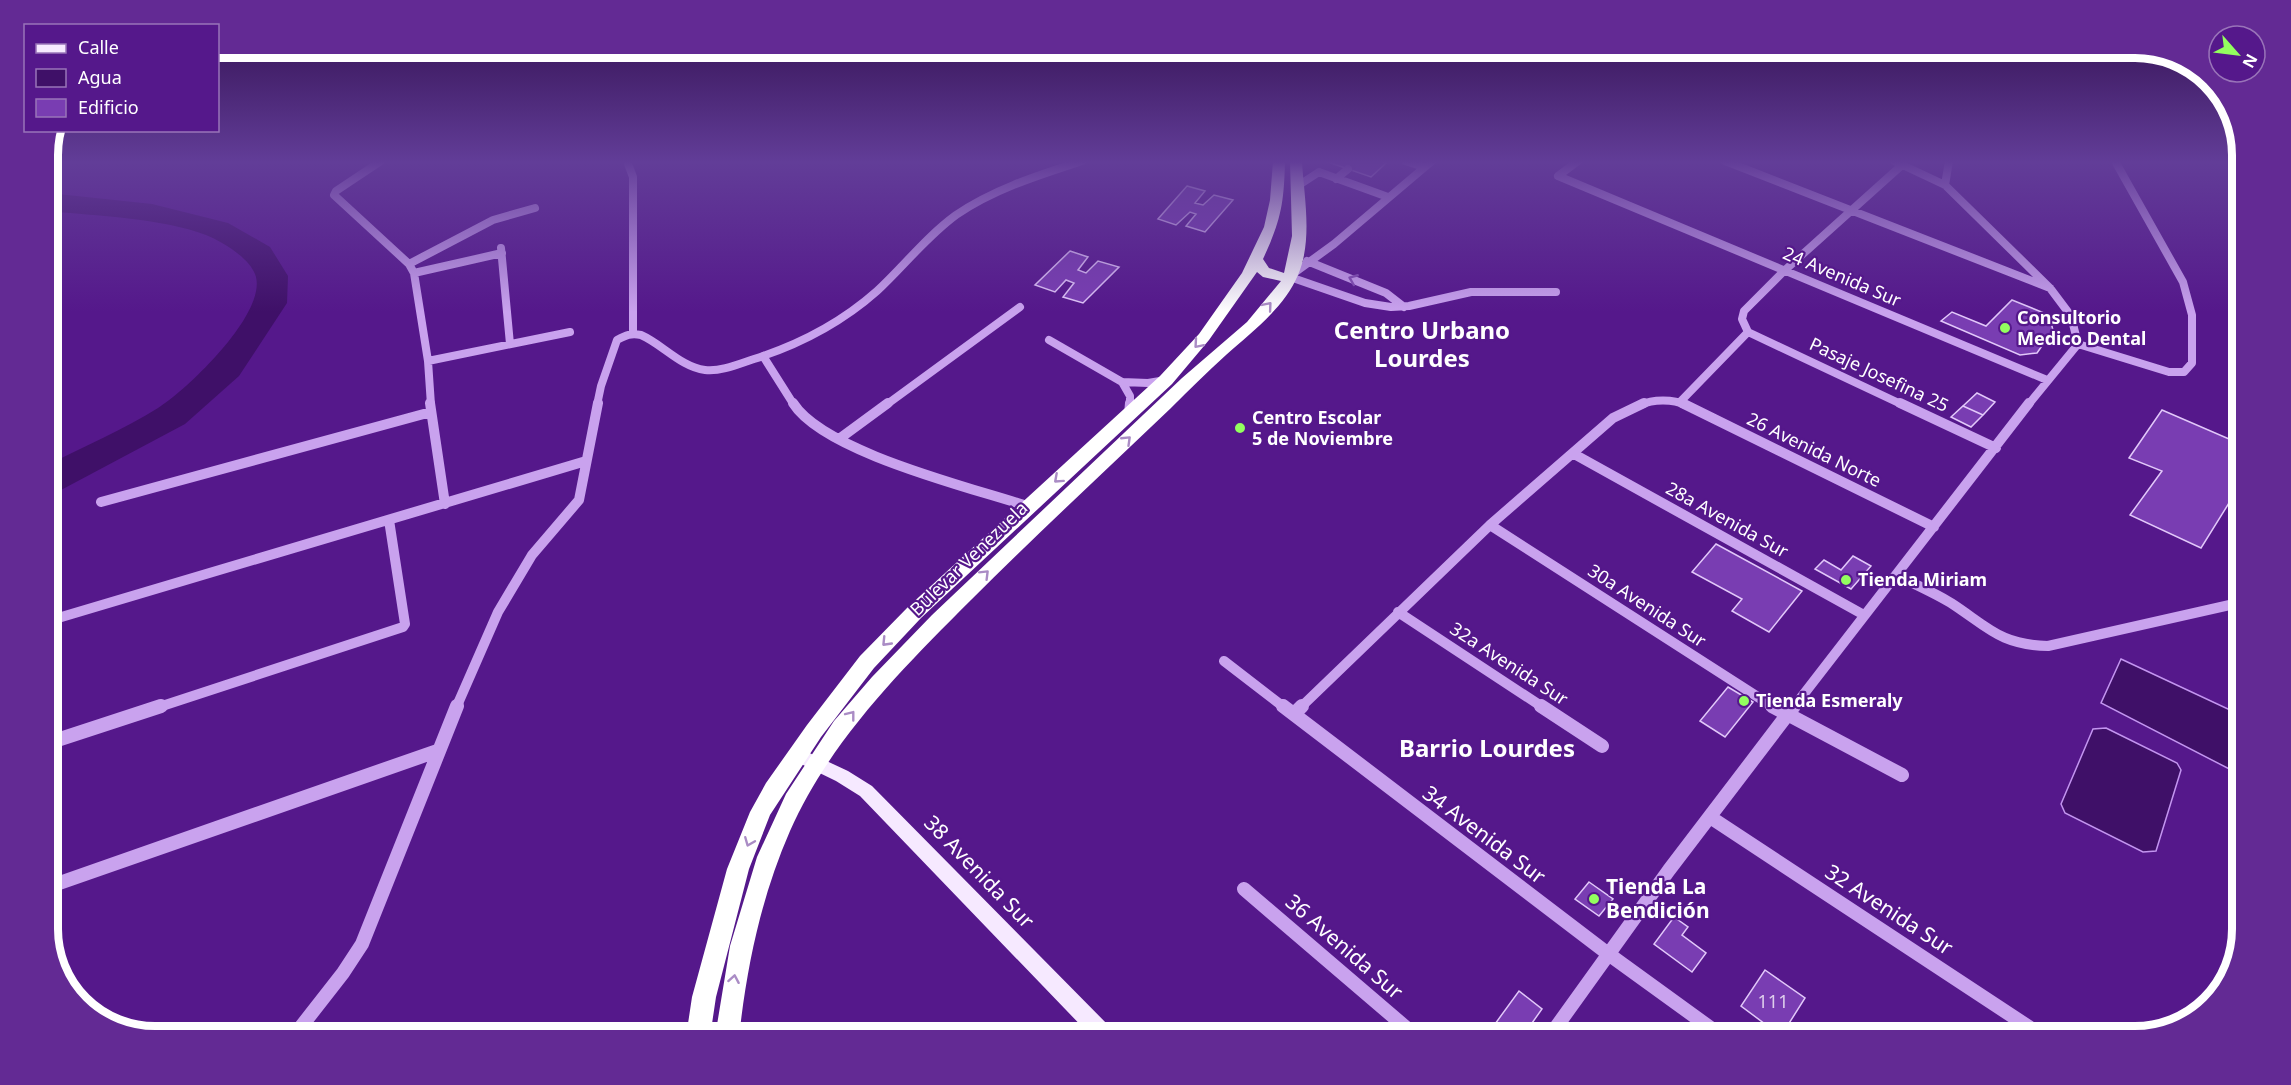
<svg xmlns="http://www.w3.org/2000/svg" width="2291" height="1085" viewBox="0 0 2291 1085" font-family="'Noto Sans',sans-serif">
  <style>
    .water { fill: #3f1068; stroke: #c395f0; stroke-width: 1.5 }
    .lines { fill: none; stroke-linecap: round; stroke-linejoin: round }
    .river { fill: #3f1068; fill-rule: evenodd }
    .building { fill: #793db2; stroke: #e2c8fa; stroke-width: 1.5 }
    .minor-tunnel { stroke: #6e3b9c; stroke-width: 8; stroke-dasharray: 8 4.5; stroke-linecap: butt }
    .minor-far2 { stroke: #c9a2ee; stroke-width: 8 }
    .minor-far1 { stroke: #c9a2ee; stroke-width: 10 }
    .minor { stroke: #c9a2ee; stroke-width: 14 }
    .major { fill: #f6e9ff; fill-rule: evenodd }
    .highway { fill: #fff; fill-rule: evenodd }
    .oneway { stroke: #834fb3 }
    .oneway2 { stroke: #aa8cc5 }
    .poi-dot { fill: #93ff5f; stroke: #55188b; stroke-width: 2 }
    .labels { text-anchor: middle; stroke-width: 4.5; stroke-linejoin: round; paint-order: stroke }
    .street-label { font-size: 18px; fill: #fff; stroke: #55188b }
    .poi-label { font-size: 18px; font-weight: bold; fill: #fff; stroke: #55188b; text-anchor: start }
    .near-number-label { font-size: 18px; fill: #deceec }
    .near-street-label { font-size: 21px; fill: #fff; stroke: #55188b }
    .near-poi-label { font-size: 21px; font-weight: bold; fill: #fff; stroke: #55188b; text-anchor: start }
    .district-label { font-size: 24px; font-weight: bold; fill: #fff; stroke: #55188b }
    .rim { fill: none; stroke: #fff; stroke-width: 8 }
  </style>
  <rect width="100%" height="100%" fill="#55188b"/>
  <!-- water -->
  <path class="water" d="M2121,659L2243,716V776L2101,703Z
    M2106,728L2177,763L2181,770L2156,851L2143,852L2065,813L2061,804L2093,729Z"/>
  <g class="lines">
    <!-- river -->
    <path class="river" d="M48,193L152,204L228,223L270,247L288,276L287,303L239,376L185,424L61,490L48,494V465C84,446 123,430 158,408C187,390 270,311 255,274C248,257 223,242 206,235C162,218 96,216 48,211Z"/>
  </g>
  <!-- building -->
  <path class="building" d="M1325,161H1380L1386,163L1371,177Z
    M1187,186L1205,191L1195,203L1203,205L1214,195L1233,200L1205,232L1186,226L1196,214L1190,212L1176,225L1158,219Z
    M1070,251L1088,257L1078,270L1086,273L1098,261L1119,267L1083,303L1063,297L1074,283L1066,280L1055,292L1035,285Z
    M2012,300L2049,315L2053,330L2037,353L2020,355L1941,321L1952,312L1986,326Z
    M1977,393L1995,402L1983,415L1963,406Z
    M1963,406L1983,415L1971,427L1951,417Z
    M2162,410L2243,445V499L2238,507L2229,503L2201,548L2130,515L2162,471L2129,458Z
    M1716,544L1802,591L1769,632L1732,611L1742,599L1692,572Z
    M1853,556L1871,566L1851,589L1815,569L1824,560L1841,570Z
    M1728,687L1753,702L1725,737L1700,721Z
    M1589,882L1613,899L1599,916L1575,899Z
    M1674,917L1688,927L1682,935L1706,953L1692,972L1654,944Z
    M1765,970L1805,998L1781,1036L1741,1006Z
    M1519,991L1542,1009L1522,1037H1513L1495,1024Z
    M1495,1024L1513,1037H1486Z"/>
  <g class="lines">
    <!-- minor-tunnel -->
    <path class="minor-tunnel" d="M1348,169L1357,161"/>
    <!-- minor-far2 -->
    <path class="minor-far2" d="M381,161L336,191L334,195L409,264L414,273L428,361L431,405
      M627,161L633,177V333
      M1405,161L1424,167
      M1725,161L2050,288
      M1894,161L1945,185L2050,288L2071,316L2078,344
      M1319,172L1388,197
      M1558,176L2047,380
      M1558,176L1578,161
      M1336,179L1348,169
      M1945,185L1949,161
      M1296,187L1319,172
      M501,248L510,344
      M1307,261L1386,293L1404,307
      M409,264L493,220L535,208
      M414,273L502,253
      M1290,276L1334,244L1432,161
      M1290,277L1365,303L1391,307L1409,306L1471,292H1556
      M1748,332L1903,405
      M1049,340L1122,382L1148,383L1166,380
      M2078,344L2169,372H2184L2192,363V315L2183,282L2115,161
      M763,356L794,405
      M428,361L570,332
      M1122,382L1130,396V405
      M1680,402L1748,332L1742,319L1744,311L1784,271L1902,165
      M597,405L601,386L617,340C626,335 631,333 641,335C662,344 681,367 705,370C720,372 739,364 754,359C798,345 842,322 877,291C904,266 926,237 956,215C994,189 1039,175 1082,161
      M886,405L1020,307
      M1641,405C1652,399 1674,399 1685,405
      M2028,405L2078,344"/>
    <!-- minor-far1 -->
    <path class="minor-far1" d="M430,403L445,504
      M793,403C824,452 969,487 1027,506
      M1682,403L1934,527
      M1900,403L1996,448
      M1129,415L1130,403
      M839,439L888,403
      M1574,454L1864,615
      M101,502L431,412
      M1490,525L1775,708
      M1896,575C1914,584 1933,592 1951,603C1988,627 2000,645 2048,646L2243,602
      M1398,612L1544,708
      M48,621L586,461
      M1224,661L1285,708
      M156,708L403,627L405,624L389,520
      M456,708L498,612L532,555L579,500L598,403
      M1300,708L1490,525L1613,418L1644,403
      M1793,708L2029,403"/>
    <!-- minor -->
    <path class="minor" d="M1283,706L1607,953L1723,1037
      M1541,706L1602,746
      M1772,706L1902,775
      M1294,714L1302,706
      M48,743L161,706
      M1710,817L2044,1037
      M48,887L437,751
      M1244,889L1417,1037
      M293,1037L343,973L362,944L457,706
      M1549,1037L1669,870L1794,706"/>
    <!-- major -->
    <path class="major" d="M803,750L848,771L872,786L1113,1030L1116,1037H1092L860,796L836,781L797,762L794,757L797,752Z"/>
    <!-- highway -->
    <path class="highway" d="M1273,161H1285C1284,204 1281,220 1263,259L1269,268L1284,273L1292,236L1290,161H1302C1304,197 1313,240 1298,275C1284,308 1252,332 1226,355C1207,372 1189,390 1171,408C1104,472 1036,535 970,601C901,670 830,741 790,831C761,897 747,966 739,1037H715L730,946L757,857L786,794L834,721L872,677L932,615L1182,378L1247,322L1281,281L1263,277L1257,272L1209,340L1172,384L921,618L874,668L821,737L770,815L749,869L716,997L710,1037H686L692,997L727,869L750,812L766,783L807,725L860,656L907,608L1160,376L1199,334L1242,273L1264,227L1270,200Z"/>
  </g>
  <!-- one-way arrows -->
  <defs><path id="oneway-chevron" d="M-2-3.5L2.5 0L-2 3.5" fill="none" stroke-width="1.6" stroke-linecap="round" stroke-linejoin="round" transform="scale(1.5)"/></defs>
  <use class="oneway" href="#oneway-chevron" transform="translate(1353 279) rotate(-158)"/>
  <g class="oneway2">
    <use href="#oneway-chevron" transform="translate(1268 306) rotate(-50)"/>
    <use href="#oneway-chevron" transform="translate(1198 344) rotate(131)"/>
    <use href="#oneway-chevron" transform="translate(1127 440) rotate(-44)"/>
    <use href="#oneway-chevron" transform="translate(1058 479) rotate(138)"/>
    <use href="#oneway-chevron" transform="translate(985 574) rotate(-45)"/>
    <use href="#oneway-chevron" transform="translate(886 642) rotate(134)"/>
    <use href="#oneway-chevron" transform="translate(851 715) rotate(-52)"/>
    <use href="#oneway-chevron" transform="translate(749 842) rotate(112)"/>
    <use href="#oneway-chevron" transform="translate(734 979) rotate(-80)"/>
  </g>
  <!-- sky -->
  <linearGradient id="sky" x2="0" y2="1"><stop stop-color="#2f0d4c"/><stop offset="0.52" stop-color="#623d98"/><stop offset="1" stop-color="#623d98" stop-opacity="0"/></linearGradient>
  <rect width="2291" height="312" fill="url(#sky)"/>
  <!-- markers -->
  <g class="poi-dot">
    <circle cx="2005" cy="328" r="6"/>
    <circle cx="1240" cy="428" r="6"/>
    <circle cx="1846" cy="580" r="6"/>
    <circle cx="1744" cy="701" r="6"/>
    <circle cx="1594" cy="899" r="6"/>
  </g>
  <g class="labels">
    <!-- street labels -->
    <g class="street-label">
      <text transform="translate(1842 277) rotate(23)" y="6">24 Avenida Sur</text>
      <text transform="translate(1879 375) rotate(25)" y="6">Pasaje Josefina 25</text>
      <text transform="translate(1814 450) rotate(26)" y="6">26 Avenida Norte</text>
      <text transform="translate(1727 520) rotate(29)" y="6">28a Avenida Sur</text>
      <text transform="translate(969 559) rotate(-44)" y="6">Bulevar Venezuela</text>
      <text transform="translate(1647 606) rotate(33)" y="6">30a Avenida Sur</text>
      <text transform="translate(1509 664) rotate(33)" y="6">32a Avenida Sur</text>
    </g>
    <!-- poi labels -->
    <g class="poi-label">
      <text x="2017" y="324">Consultorio<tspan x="2017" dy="21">Medico Dental</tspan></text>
      <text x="1252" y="424">Centro Escolar<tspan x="1252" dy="21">5 de Noviembre</tspan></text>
      <text x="1858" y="586">Tienda Miriam</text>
      <text x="1756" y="707">Tienda Esmeraly</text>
    </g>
    <!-- near-number labels -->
    <g class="near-number-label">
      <text x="1773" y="1008">111</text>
    </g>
    <!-- near-street labels -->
    <g class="near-street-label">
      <text transform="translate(1484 835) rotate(37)" y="7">34 Avenida Sur</text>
      <text transform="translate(979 872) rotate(46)" y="7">38 Avenida Sur</text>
      <text transform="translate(1889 910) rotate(33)" y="7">32 Avenida Sur</text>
      <text transform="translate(1344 947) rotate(41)" y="7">36 Avenida Sur</text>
    </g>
    <!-- near-poi labels -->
    <g class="near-poi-label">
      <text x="1606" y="894">Tienda La<tspan x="1606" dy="24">Bendición</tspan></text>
    </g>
    <!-- district labels -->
    <g class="district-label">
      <text x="1422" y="339">Centro Urbano<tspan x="1422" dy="28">Lourdes</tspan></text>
      <text x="1487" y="757">Barrio Lourdes</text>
    </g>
  </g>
  <!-- crop -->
  <path d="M0 0H2291V1085H0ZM155 58H2135A97 97 0 0 1 2232 155V929A97 97 0 0 1 2135 1026H155A97 97 0 0 1 58 929V155A97 97 0 0 1 155 58Z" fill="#632a94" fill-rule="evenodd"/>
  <path class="rim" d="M155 58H2135A97 97 0 0 1 2232 155V929A97 97 0 0 1 2135 1026H155A97 97 0 0 1 58 929V155A97 97 0 0 1 155 58Z"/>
  <!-- legend -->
  <rect x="24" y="24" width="195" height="108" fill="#55188b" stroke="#9974b9" stroke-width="1.5"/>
  <rect x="36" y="44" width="30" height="9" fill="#f6e9ff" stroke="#9974b9" stroke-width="1.5"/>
  <text x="78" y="54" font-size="18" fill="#ffffff">Calle</text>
  <rect x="36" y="69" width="30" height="18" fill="#3f1068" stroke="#9974b9" stroke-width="1.5"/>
  <text x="78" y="84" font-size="18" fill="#ffffff">Agua</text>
  <rect x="36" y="99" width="30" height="18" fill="#793db2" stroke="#9974b9" stroke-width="1.5"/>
  <text x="78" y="114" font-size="18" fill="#ffffff">Edificio</text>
  <!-- north arrow -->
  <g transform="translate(2237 54) rotate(118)"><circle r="28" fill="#55188b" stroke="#9974b9" stroke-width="1.5"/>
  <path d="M0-4.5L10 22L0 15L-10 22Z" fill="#93ff5f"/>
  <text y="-9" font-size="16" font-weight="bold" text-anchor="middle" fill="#ffffff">N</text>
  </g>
</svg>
